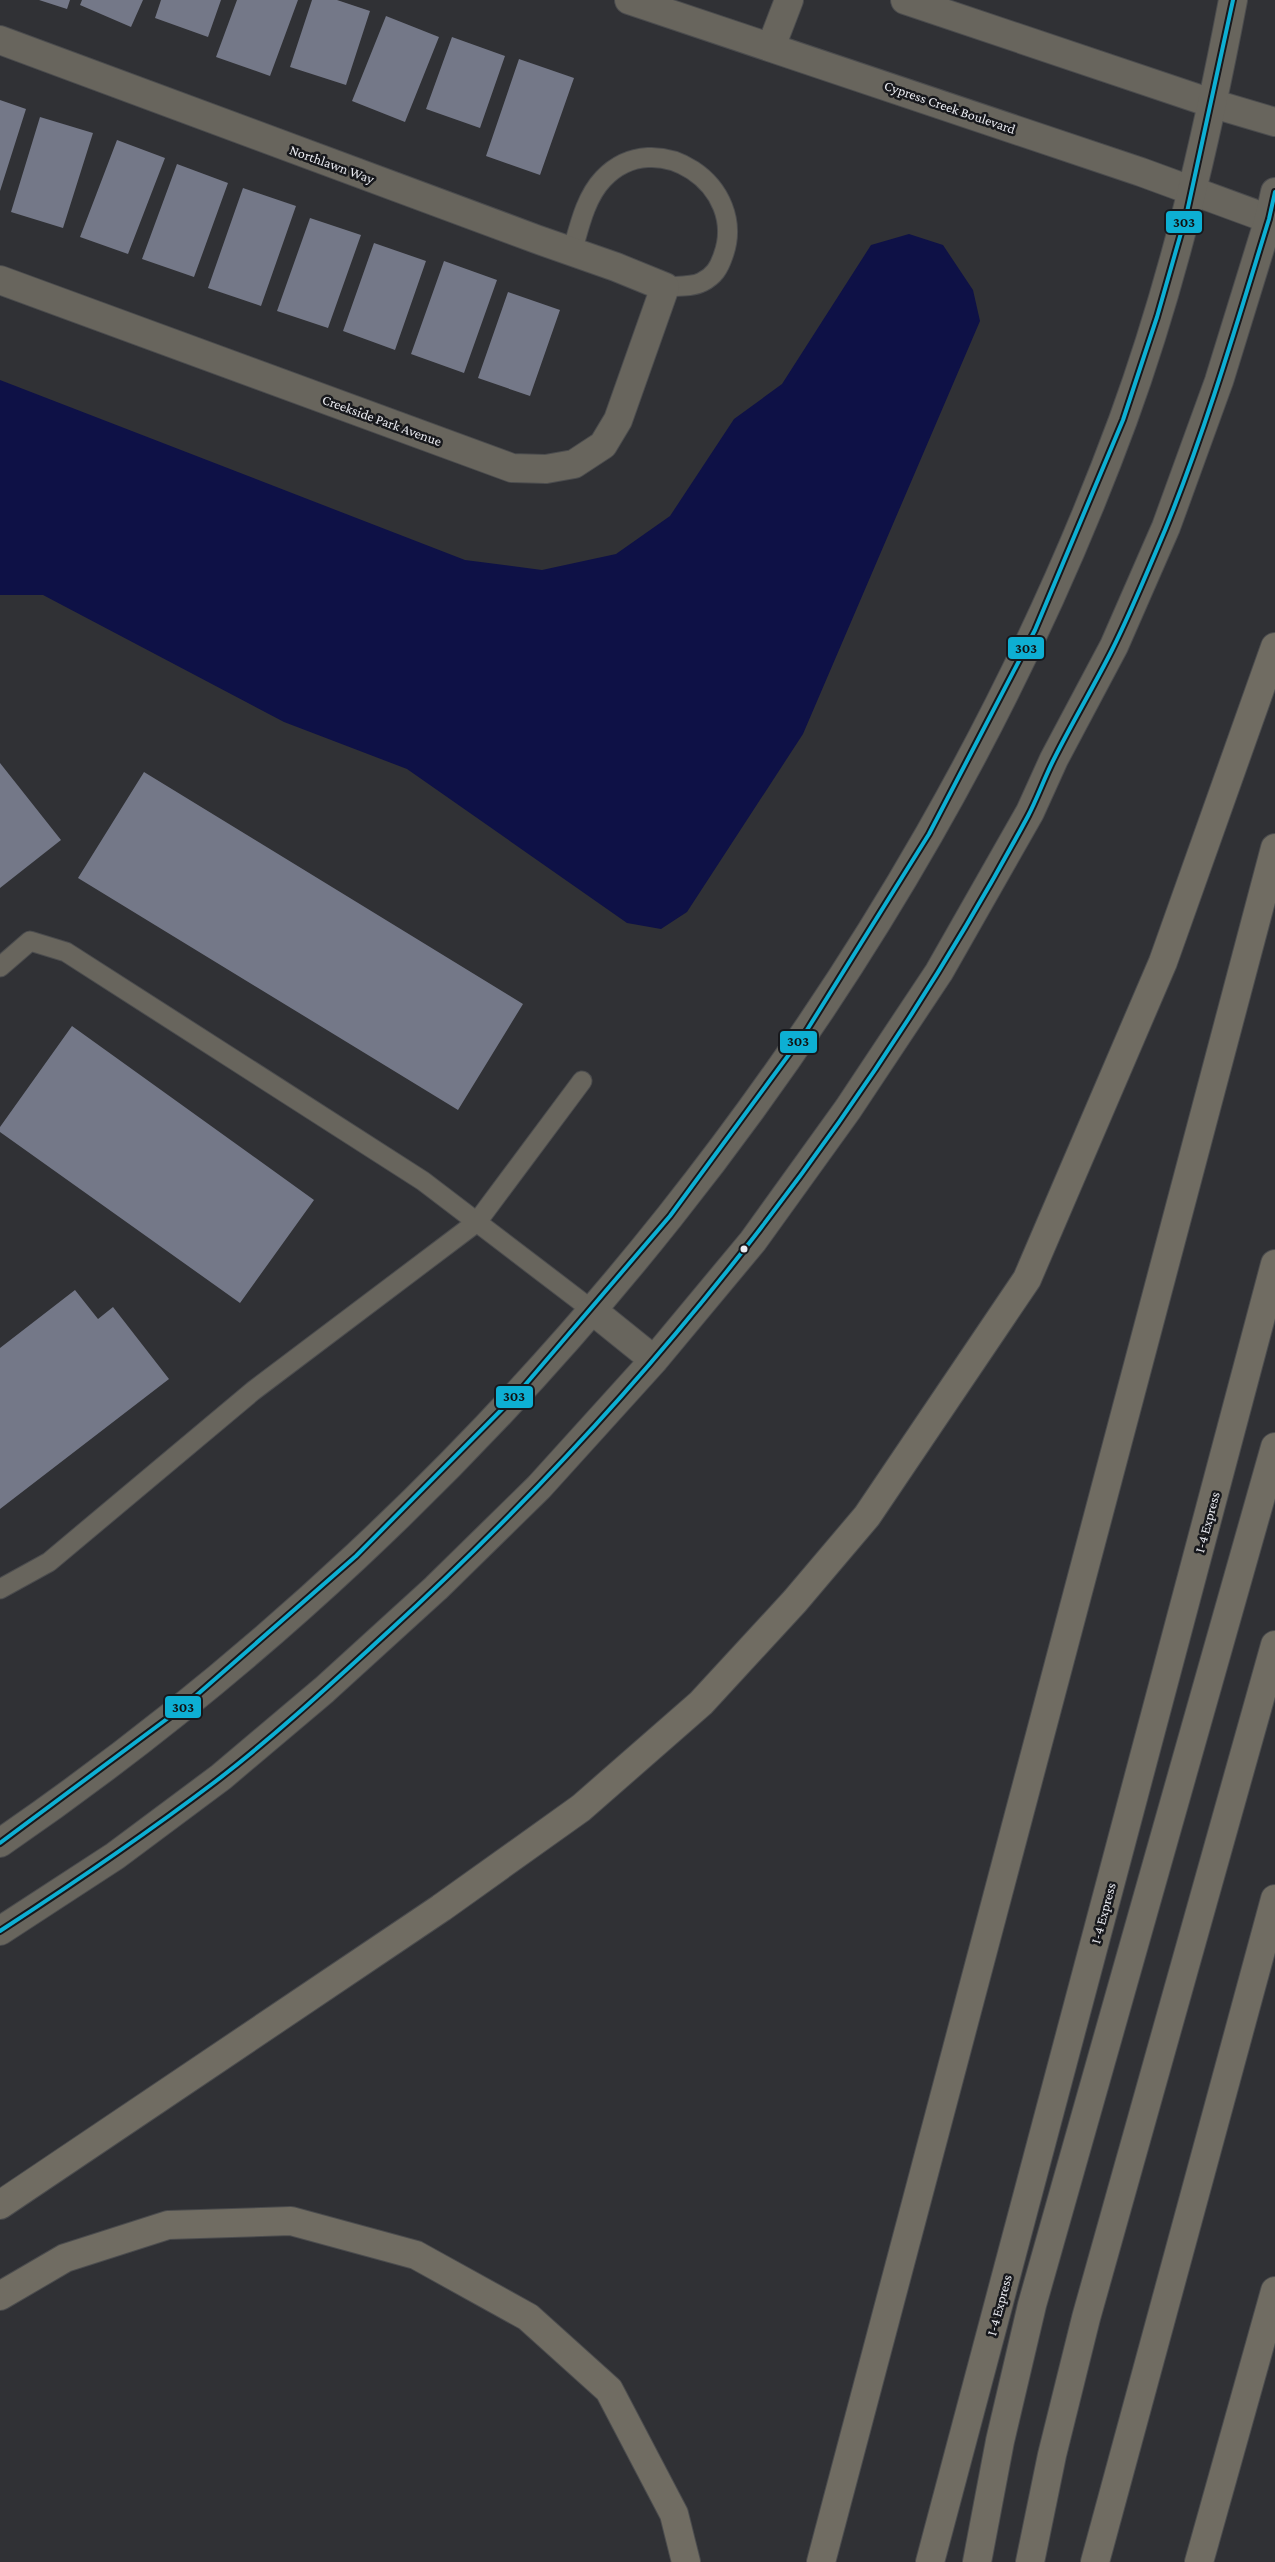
<svg xmlns="http://www.w3.org/2000/svg" width="1275" height="2562" viewBox="0 0 1275 2562" font-family="'Crimson Pro',serif">
  <style>
    .water { fill: #0e1146 }
    .building { fill: #747888 }
    .lines { fill: none; stroke-linecap: round; stroke-linejoin: round }
    .service-casing { stroke: #4b4c4e; stroke-width: 21 }
    .minor-casing { stroke: #4b4c4e; stroke-width: 30 }
    .tertiary-casing { stroke: #4b4c4e; stroke-width: 30 }
    .motorway-casing { stroke: #4b4c4e; stroke-width: 30 }
    .service { stroke: #68655d; stroke-width: 19 }
    .minor { stroke: #68655d; stroke-width: 28 }
    .tertiary { stroke: #68655d; stroke-width: 28 }
    .motorway { stroke: #706c62; stroke-width: 28 }
    .bus-1-casing { stroke: #17181c; stroke-width: 8 }
    .bus-1 { stroke: #0dafd3; stroke-width: 4 }
    .bus-dot { fill: #e9eaf0; stroke: #17181c; stroke-width: 2 }
    .labels { text-anchor: middle; stroke-width: 5; stroke-linejoin: round; paint-order: stroke }
    .street-label { font-size: 14px; fill: #e9eaf0; stroke: #17181c }
    .line-badge { stroke: #17181c; stroke-width: 2 }
    .pale-badge-label { font-size: 14px; text-anchor: middle; font-weight: bold; fill: #111 }
  </style>
  <rect width="100%" height="100%" fill="#303135"/>
  <!-- water -->
  <path class="water" d="M909,234L943,245L973,290L980,321L803,734L687,912L661,929L627,923L407,769L284,722L43,595H0V380L465,560L542,570L616,554L670,516L734,419L782,384L871,245Z"/>
  <!-- building -->
  <path class="building" d="M39,0H70L67,9Z
    M82,0H143L131,27L80,5Z
    M161,0H221L208,37L155,18Z
    M237,0H298L270,76L216,57Z
    M312,0H337L370,11L346,85L290,67Z
    M386,16L439,37L405,122L352,101Z
    M452,37L505,56L480,128L426,109Z
    M519,59L574,78L540,175L486,156Z
    M0,100L26,109L0,191Z
    M40,117L93,133L63,228L11,212Z
    M117,140L165,158L128,254L80,237Z
    M177,164L228,183L194,277L142,259Z
    M243,188L296,206L261,306L208,288Z
    M310,218L361,235L328,328L277,311Z
    M374,243L426,261L395,350L343,331Z
    M444,261L497,280L464,373L411,354Z
    M508,292L560,310L530,396L478,378Z
    M0,763L61,840L0,888Z
    M144,772L523,1004L458,1110L78,878Z
    M72,1026L314,1200L240,1303L0,1132V1127Z
    M75,1290L98,1319L113,1307L169,1379L0,1509V1348Z"/>
  <g class="lines">
    <defs>
      <path id="service" d="M572,252C579,228 585,198 603,179C656,123 749,186 723,256C719,268 714,276 702,282C693,287 676,286 665,287
        M0,967L30,941L66,952L423,1181L592,1310
        M0,1589L49,1562L253,1391L477,1222L582,1081"/>
      <path id="minor" d="M629,0L1141,172L1269,219
        M905,0L1214,104L1275,122
        M0,40L536,239L616,267L665,287L618,420L603,445L574,464L546,469L512,468L0,280
        M771,47L789,0"/>
      <path id="tertiary" d="M592,1310L654,1360
        M0,1843C499,1500 913,989 1123,420C1173,283 1206,142 1233,0
        M0,1931L115,1856L221,1777L324,1690L436,1588L539,1487L654,1360L753,1241L848,1109L939,972L1030,812L1054,759L1114,646L1166,527L1219,381L1269,219L1275,192"/>
      <path id="motorway" d="M0,2205L441,1908L581,1808L701,1703L795,1601L867,1516L1027,1279L1163,962L1275,647
        M0,2296L65,2258L168,2225L291,2221L416,2255L528,2317L609,2390L674,2514L686,2562
        M821,2562L1275,848
        M930,2562L1275,1264
        M977,2562L1000,2441L1032,2305L1275,1447
        M1030,2562L1052,2455L1086,2318L1275,1645
        M1095,2562L1275,1899
        M1199,2562L1275,2291"/>
    </defs>
    <!-- service casing -->
    <use href="#service" class="service-casing"/>
    <!-- minor casing -->
    <use href="#minor" class="minor-casing"/>
    <!-- tertiary casing -->
    <use href="#tertiary" class="tertiary-casing"/>
    <!-- motorway casing -->
    <use href="#motorway" class="motorway-casing"/>
    <!-- service -->
    <use href="#service" class="service"/>
    <!-- minor -->
    <use href="#minor" class="minor"/>
    <!-- tertiary -->
    <use href="#tertiary" class="tertiary"/>
    <!-- motorway -->
    <use href="#motorway" class="motorway"/>
    <defs>
      <path id="bus-1" d="M0,1843L183,1707L356,1556L519,1392L670,1216L807,1030L929,834L1035,630L1123,420L1157,317L1187,212L1233,0
        M0,1931C74,1883 146,1834 216,1781C276,1735 333,1682 389,1631C646,1397 864,1122 1028,816C1038,797 1045,776 1055,757C1073,721 1094,686 1112,650C1131,612 1148,570 1165,530C1206,429 1237,323 1269,219L1275,192"/>
    </defs>
    <!-- bus-1 casing -->
    <use href="#bus-1" class="bus-1-casing"/>
    <!-- bus-1 -->
    <use href="#bus-1" class="bus-1"/>
  </g>
  <!-- markers -->
  <circle class="bus-dot" cx="744" cy="1249" r="4.5"/>
  <g class="labels">
    <!-- street labels -->
    <g class="street-label">
      <text transform="translate(950 107) rotate(19)" y="5">Cypress Creek Boulevard</text>
      <text transform="translate(332 164) rotate(20)" y="5">Northlawn Way</text>
      <text transform="translate(382 420) rotate(20)" y="5">Creekside Park Avenue</text>
      <text transform="translate(1207 1522) rotate(-75)" y="5">I-4 Express</text>
      <text transform="translate(1103 1913) rotate(-75)" y="5">I-4 Express</text>
      <text transform="translate(999 2305) rotate(-75)" y="5">I-4 Express</text>
    </g>
  </g>
  <g class="line-badge">
    <rect x="1165" y="210" width="38" height="24" rx="5" fill="#0dafd3"/>
    <rect x="1007" y="636" width="38" height="24" rx="5" fill="#0dafd3"/>
    <rect x="779" y="1030" width="39" height="24" rx="5" fill="#0dafd3"/>
    <rect x="495" y="1385" width="39" height="24" rx="5" fill="#0dafd3"/>
    <rect x="164" y="1695" width="38" height="24" rx="5" fill="#0dafd3"/>
  </g>
  <g class="pale-badge-label">
    <text x="1184" y="227">303</text>
    <text x="1026" y="653">303</text>
    <text x="798" y="1046">303</text>
    <text x="514" y="1401">303</text>
    <text x="183" y="1712">303</text>
  </g>
</svg>
